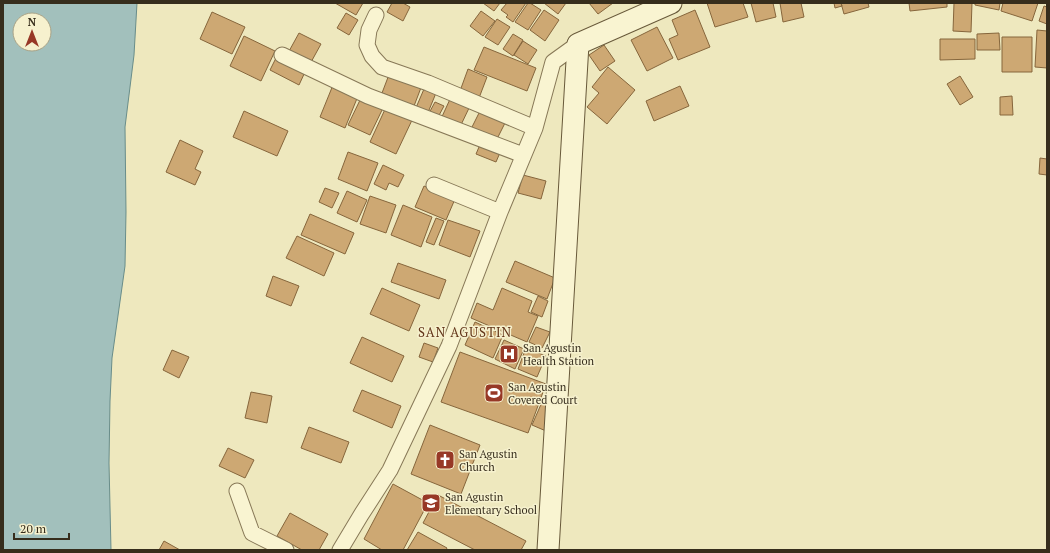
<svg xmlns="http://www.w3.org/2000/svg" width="1050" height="553" viewBox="0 0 1050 553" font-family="'PT Serif',serif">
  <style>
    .water { fill: #a2c0bc; stroke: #698d8a; fill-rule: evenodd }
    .building { fill: #cda873; stroke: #86663c }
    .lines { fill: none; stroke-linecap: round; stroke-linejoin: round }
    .minor-casing { stroke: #877857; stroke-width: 17 }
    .secondary-casing { stroke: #68593a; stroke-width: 23 }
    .minor { stroke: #f9f4d1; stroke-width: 15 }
    .secondary { stroke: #f9f4d1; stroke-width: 21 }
    .labels { text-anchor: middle; stroke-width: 3; stroke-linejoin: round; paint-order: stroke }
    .poi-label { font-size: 11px; fill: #362d1c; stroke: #f6f1ce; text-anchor: start }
    .quarter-label { font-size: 13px; letter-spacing: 1px; fill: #63361a; stroke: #f6f1ce }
  </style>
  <rect width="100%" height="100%" fill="#eee8be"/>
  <!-- water -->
  <path class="water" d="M3,3H137L134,55L125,127L126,212L125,266L112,358L110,401L109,463L111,550H3ZM20,20H44V44H20Z"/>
  <!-- building -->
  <path class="building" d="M335,3H363L356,15Z
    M392,3H403L410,7L403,21L387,12Z
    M483,3H500L494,11Z
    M507,3H526L513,22L506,17L508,15L501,10Z
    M528,3H530L541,10L528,30L515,22Z
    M544,3H566L558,14Z
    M589,3H613L598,14Z
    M707,3H743L748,17L715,27Z
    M751,3H773L776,17L756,22Z
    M780,3H801L804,17L783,22Z
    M834,3H841L842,6L835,8Z
    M841,3H868L869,7L844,14Z
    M909,3H947V7L910,11Z
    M954,3H972L971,32L953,31Z
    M975,3H1000L999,10L975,5Z
    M1003,3H1038L1032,21L1001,11Z
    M1044,6L1047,7V24L1039,21Z
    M544,10L559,20L545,41L530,30Z
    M695,10L710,47L678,60L669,39L678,35L672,20Z
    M481,11L495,21L483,36L470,26Z
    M212,12L245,27L232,54L200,39Z
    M346,13L358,20L349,35L337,28Z
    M497,19L510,27L498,45L485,37Z
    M657,27L673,58L647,71L631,40Z
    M1037,30L1047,31V68L1035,67Z
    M299,33L321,44L310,64L288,53Z
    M999,33L1000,50H977V34Z
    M513,34L523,40L513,56L503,49Z
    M244,36L275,51L261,81L230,66Z
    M1002,37H1032V72H1002Z
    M940,39H975V59L940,60Z
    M523,41L537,50L528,64L514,55Z
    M604,45L615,61L600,71L589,55Z
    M484,47L536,68L527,91L474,70Z
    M276,58L305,72L299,85L270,70Z
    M608,67L635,90L607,124L587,107L599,93L592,87Z
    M468,69L487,77L479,98L460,91Z
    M390,72L422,85L414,106L382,93Z
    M960,76L973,97L960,105L947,84Z
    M333,85L358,96L345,128L320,117Z
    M680,86L689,106L654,121L646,101Z
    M424,89L436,93L427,115L415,110Z
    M1012,96L1013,115H1000V97Z
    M451,97L470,106L459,129L440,121Z
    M361,98L383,108L370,135L348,125Z
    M435,102L444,106L437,119L428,115Z
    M387,105L413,118L396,154L370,142Z
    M244,111L288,131L277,156L233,137Z
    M480,111L505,123L495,143L470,131Z
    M180,140L203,151L195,169L201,172L195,185L166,172Z
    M482,140L502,148L496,162L476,154Z
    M348,152L378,163L367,191L338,179Z
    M1040,158L1047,159V175L1039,174Z
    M383,165L404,175L398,187L389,183L386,190L374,184Z
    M523,175L546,181L541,199L518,193Z
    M424,186L455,199L446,220L415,207Z
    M325,188L339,193L332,208L319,202Z
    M347,191L367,200L357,222L337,213Z
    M370,196L396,205L386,233L360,224Z
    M403,205L432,217L421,247L391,235Z
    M310,214L354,233L345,254L301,235Z
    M436,218L444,221L434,245L426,242Z
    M448,220L480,231L470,257L439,245Z
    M297,236L334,253L324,276L286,258Z
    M515,261L555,278L547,299L506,282Z
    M398,263L446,280L439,299L391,282Z
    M273,276L299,286L291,306L266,296Z
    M382,288L420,305L409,331L370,314Z
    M502,288L532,301L528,312L538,316L527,342L471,318L477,303L493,310Z
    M538,296L548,301L542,317L531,312Z
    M475,322L503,335L493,358L465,345Z
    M536,327L550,332L542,348L529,342Z
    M362,337L404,356L392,382L350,363Z
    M504,340L524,349L515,369L495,359Z
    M424,343L438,348L433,362L419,357Z
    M526,348L546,356L537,377L518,369Z
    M172,350L189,357L179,378L163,370Z
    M460,352L546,384L528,433L441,402Z
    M362,390L401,406L392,428L353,411Z
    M251,392L272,396L267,423L245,418Z
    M542,402L550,406L546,431L532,425Z
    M430,425L480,445L461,494L411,474Z
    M309,427L349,442L341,463L301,448Z
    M228,448L254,460L245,478L219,466Z
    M393,484L428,503L403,550H382L364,539Z
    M438,495L526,541L521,550H475L423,523Z
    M290,513L328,534L319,550H302L277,536Z
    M418,532L447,548L446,550H407Z
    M164,541L180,550H159Z"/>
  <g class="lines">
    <defs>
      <path id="minor" d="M376,15L369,30L367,45L372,56L382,67L428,83L535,128
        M282,55L368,96L523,155
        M434,185L500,212
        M237,491L252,533L286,550
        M340,550L361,515L390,470L449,346L500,212L535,128L553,62L578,44"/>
      <path id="secondary" d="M548,550L578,44L671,3"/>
    </defs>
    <!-- minor casing -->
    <use href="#minor" class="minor-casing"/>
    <!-- secondary casing -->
    <use href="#secondary" class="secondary-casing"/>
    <!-- minor -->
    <use href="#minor" class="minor"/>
    <!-- secondary -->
    <use href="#secondary" class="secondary"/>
  </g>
  <!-- icons -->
  <defs>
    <symbol id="hospital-square" viewBox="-11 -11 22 22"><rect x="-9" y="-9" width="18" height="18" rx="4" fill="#973826" stroke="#f6f1ce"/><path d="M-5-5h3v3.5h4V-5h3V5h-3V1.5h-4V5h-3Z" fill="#fff"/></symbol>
    <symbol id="stadium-square" viewBox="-11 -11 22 22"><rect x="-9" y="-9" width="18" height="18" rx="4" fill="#973826" stroke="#f6f1ce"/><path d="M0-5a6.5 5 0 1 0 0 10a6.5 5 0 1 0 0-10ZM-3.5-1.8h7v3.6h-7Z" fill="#fff"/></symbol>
    <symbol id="church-square" viewBox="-11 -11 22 22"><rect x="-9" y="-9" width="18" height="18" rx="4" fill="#973826" stroke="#f6f1ce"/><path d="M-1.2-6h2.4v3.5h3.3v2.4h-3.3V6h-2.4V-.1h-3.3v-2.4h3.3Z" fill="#fff"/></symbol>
    <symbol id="school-square" viewBox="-11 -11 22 22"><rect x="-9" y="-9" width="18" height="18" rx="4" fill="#973826" stroke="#f6f1ce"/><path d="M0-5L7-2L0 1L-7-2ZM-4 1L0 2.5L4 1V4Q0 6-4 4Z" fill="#fff"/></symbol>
  </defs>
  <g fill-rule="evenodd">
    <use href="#hospital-square" x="498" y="343" width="22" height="22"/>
    <use href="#stadium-square" x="483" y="382" width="22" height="22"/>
    <use href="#church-square" x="434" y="449" width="22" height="22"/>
    <use href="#school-square" x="420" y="492" width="22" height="22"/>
  </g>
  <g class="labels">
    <!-- poi labels -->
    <g class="poi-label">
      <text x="523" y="352">San Agustin<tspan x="523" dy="13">Health Station</tspan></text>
      <text x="508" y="391">San Agustin<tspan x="508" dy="13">Covered Court</tspan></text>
      <text x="459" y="458">San Agustin<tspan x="459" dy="13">Church</tspan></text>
      <text x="445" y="501">San Agustin<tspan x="445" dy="13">Elementary School</tspan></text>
    </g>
    <!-- quarter labels -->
    <g class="quarter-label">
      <text x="465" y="337">SAN AGUSTIN</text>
    </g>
  </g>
  <!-- border -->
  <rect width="1050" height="553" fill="none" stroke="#362d1c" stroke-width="8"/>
  <!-- north arrow -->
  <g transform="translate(32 32)"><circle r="19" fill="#f6f1ce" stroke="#a9a387"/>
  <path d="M0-3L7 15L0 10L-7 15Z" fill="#973826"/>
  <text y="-6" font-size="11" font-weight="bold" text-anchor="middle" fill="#362d1c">N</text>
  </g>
  <!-- scale -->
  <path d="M14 533v6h55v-6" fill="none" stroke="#362d1c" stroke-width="2"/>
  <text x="20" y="533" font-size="12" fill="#362d1c" stroke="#f6f1ce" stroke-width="3" paint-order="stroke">20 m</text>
</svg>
